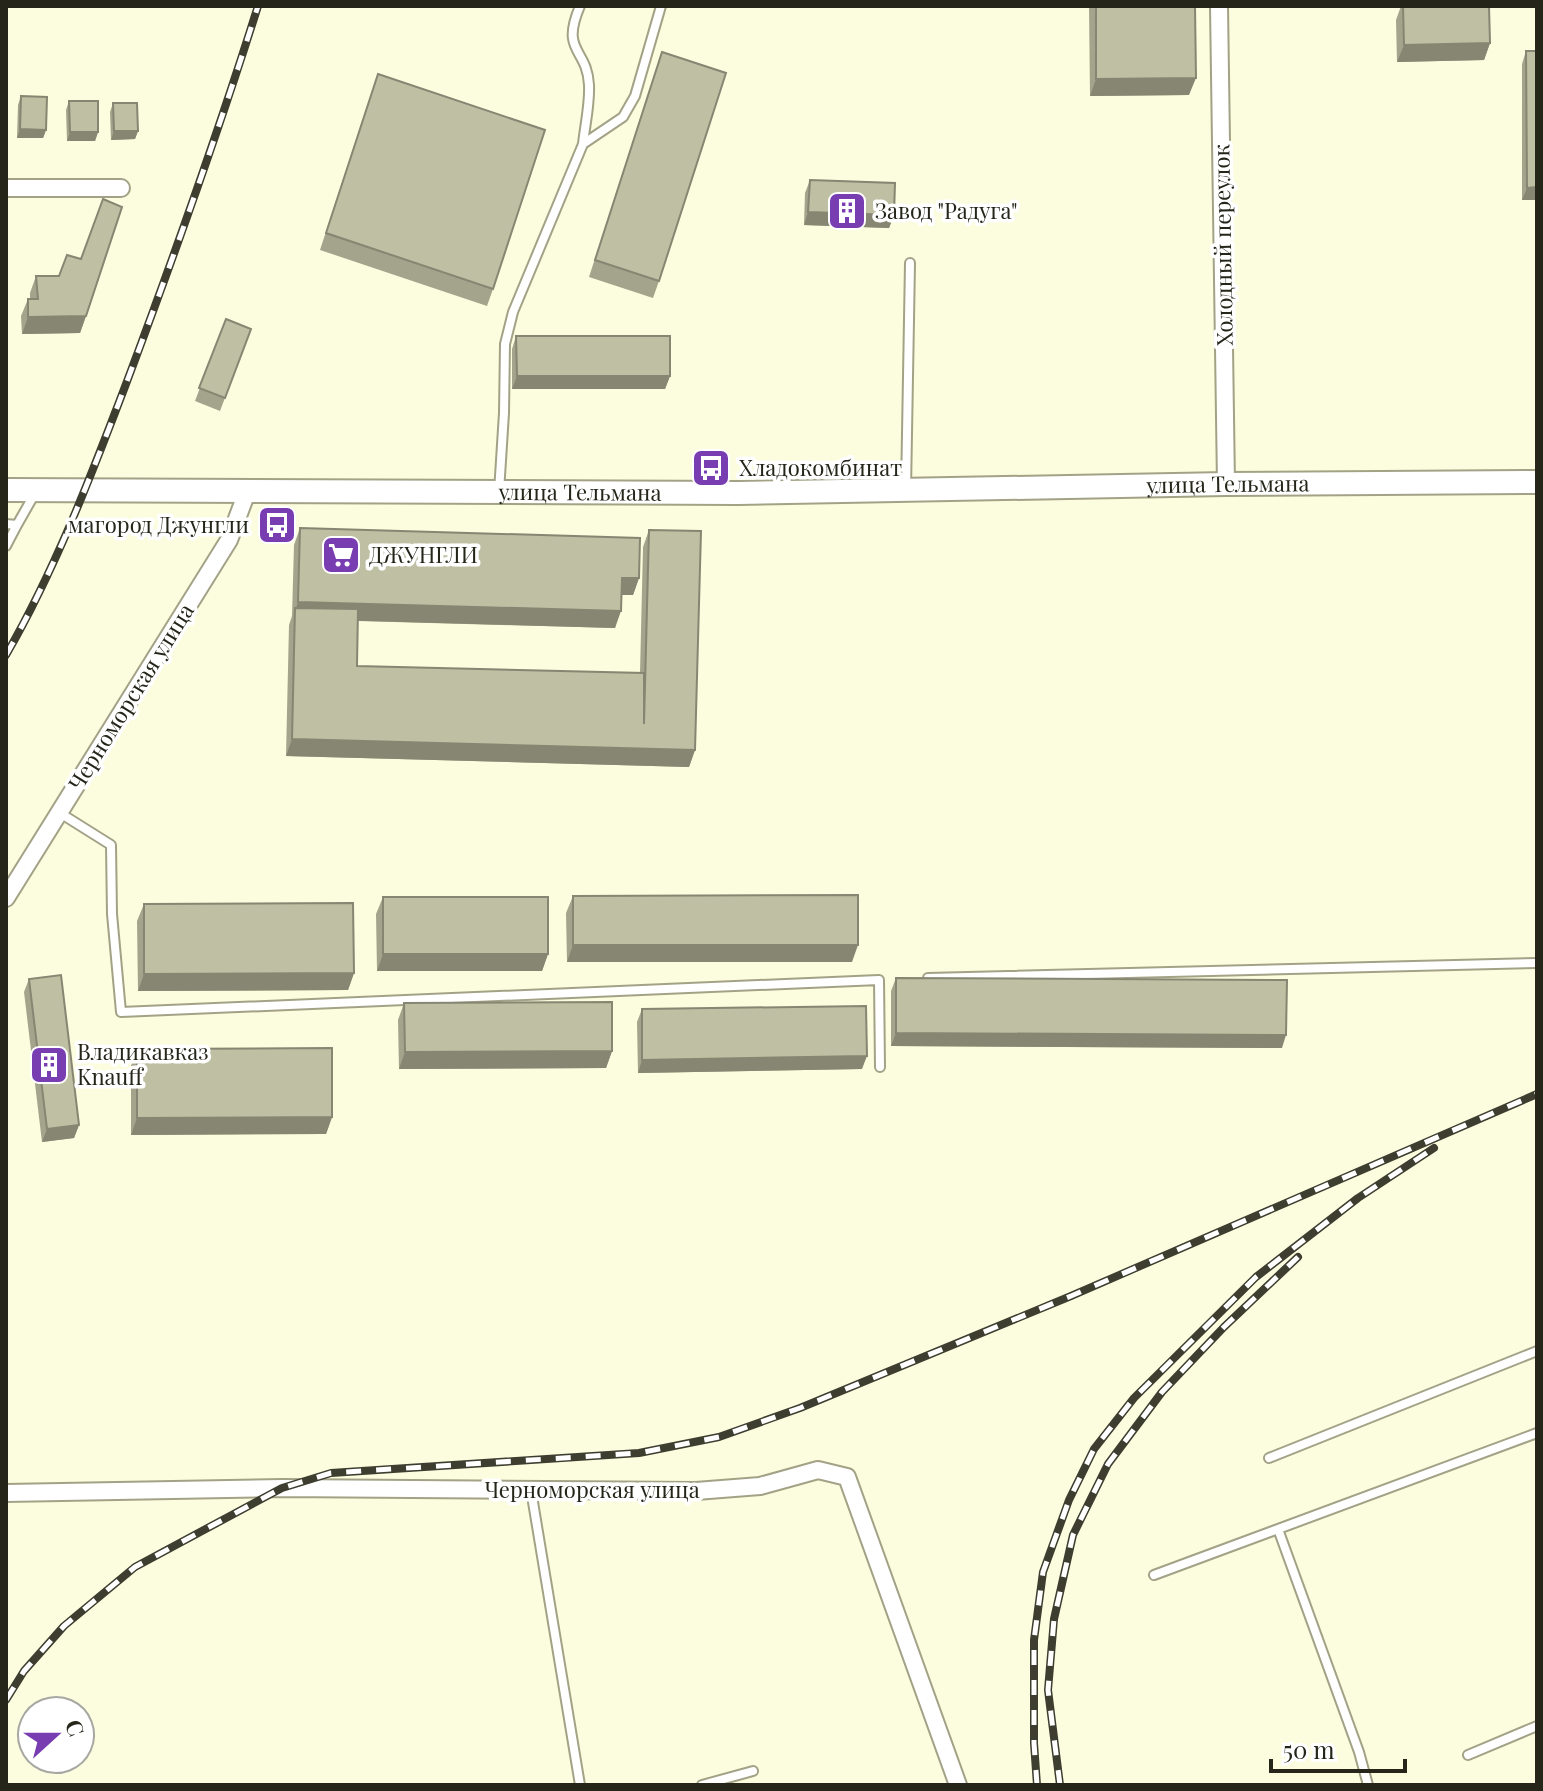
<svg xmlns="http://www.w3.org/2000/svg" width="1543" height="1791" viewBox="0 0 1543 1791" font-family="'Playfair Display',serif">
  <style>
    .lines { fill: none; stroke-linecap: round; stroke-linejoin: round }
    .service-casing { stroke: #a3a287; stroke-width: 12 }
    .minor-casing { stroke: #a3a287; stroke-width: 20 }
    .tertiary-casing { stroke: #a3a287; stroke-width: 26 }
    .service { stroke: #fff; stroke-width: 8 }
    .minor { stroke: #fff; stroke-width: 16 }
    .tertiary { stroke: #fff; stroke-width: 22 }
    .rail-casing { stroke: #3d3d30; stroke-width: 8 }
    .rail { stroke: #fff; stroke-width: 5; stroke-dasharray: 15; stroke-linecap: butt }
    .wall { fill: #a4a48c }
    .shaded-wall { fill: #868672 }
    .building { fill: #bfbfa3; stroke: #868672; stroke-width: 2 }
    .labels { text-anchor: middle; stroke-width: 7; stroke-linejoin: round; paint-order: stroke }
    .poi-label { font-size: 22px; fill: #25251a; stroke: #fff; text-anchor: start }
    .street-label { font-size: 22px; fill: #25251a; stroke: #fff }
  </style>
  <rect width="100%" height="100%" fill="#fcfcde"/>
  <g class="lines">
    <defs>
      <path id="service" d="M580,6C560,53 587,47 589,85C590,104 585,125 583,144
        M906,490L910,263
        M499,492L504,413L505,344L513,312L583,144L623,117L635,96L661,6
        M6,524L17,525L6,546
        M17,525L34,495
        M60,813L111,845L112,914L121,1012L879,980L880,1067
        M928,978L1537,963
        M1269,1458L1537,1351
        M531,1490L580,1785
        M1278,1529L1359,1752L1368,1785
        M1154,1575L1537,1433
        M1468,1755L1537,1726
        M702,1785L753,1771"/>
      <path id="minor" d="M1219,6L1226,484
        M6,188H121
        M6,898L229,540L247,492
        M6,1493L282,1488L696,1491L760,1486L818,1470L847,1477L958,1785"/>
      <g id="tertiary">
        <path id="s1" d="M6,490L739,493L1226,484L1537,482"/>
      </g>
    </defs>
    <!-- service casing -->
    <use href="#service" class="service-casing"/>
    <!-- minor casing -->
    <use href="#minor" class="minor-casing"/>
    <!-- tertiary casing -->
    <use href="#tertiary" class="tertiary-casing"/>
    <!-- service -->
    <use href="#service" class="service"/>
    <!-- minor -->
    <use href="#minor" class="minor"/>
    <!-- tertiary -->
    <use href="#tertiary" class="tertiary"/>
    <defs>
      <path id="rail" d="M6,655C55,570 91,476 126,384C173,259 218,133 258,6
        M6,1700L24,1671L64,1626L135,1567L282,1488L331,1473L639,1453L719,1437L800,1408L1071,1296L1537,1094
        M1037,1785L1034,1743V1640L1043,1572L1069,1500L1094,1449L1134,1398L1256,1277L1358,1198L1434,1148
        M1060,1785L1048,1690L1054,1619L1073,1535L1108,1464L1162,1392L1224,1327L1298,1257"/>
    </defs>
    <!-- rail casing -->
    <use href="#rail" class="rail-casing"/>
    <!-- rail -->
    <use href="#rail" class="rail"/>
  </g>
  <!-- wall -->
  <path class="wall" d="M1089,6H1195L1189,95L1090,96Z
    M1401,6H1489L1490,43L1484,60L1397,62L1396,20Z
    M1526,51H1537V200H1522V64Z
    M662,52L659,281L653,298L589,277Z
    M372,91L493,289L487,306L320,250Z
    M21,96L46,130L43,138H17L18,105Z
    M69,101L98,132L95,141H67L66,110Z
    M113,103L138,131L135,139L111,140L110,112Z
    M810,180L894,215L889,228L804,225L805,193Z
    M36,276L86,316L80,333L22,334L21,316L28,299H30V293Z
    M226,319L251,329L220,411L195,401Z
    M516,336L670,376L665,389H512V349Z
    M300,528L639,578L633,595H622L615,628L358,621L357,666L640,673L643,547L649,530L695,750L689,767L286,756L289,625L292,616L294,545Z
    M573,896L852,962H567L566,913Z
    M383,897L548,954L542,971H377L376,914Z
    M144,904L354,973L348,990L138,991L137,921Z
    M896,978L1282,1048L891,1046V991Z
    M29,979L79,1125L74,1138L42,1142L24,992Z
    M404,1003L612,1051L606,1068L399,1069L398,1020Z
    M642,1009L862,1069L638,1073L637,1022Z
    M137,1049L332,1117L326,1134L131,1135V1066Z"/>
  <!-- shaded-wall -->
  <path class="shaded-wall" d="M1490,43L1484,60L1397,62L1404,45Z
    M1196,78L1189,95L1090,96L1096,79Z
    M20,129L46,130L43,138H17Z
    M114,131H138L135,139L111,140Z
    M70,132H98L95,141H67Z
    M1537,187V200H1522L1527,188Z
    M808,212L894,215L889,228L804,225Z
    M86,316L80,333L22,334L28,317Z
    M517,376H670L665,389H512Z
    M622,578H639L633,595H616Z
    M298,602L621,611L615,628L295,619V611Z
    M292,739L695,750L689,767L286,756Z
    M573,945H858L852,962H567Z
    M383,954H548L542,971H377Z
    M354,973L348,990L138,991L144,974Z
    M896,1033L1286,1035L1282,1048L891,1046Z
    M612,1051L606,1068L399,1069L405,1052Z
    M867,1056L862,1069L638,1073L642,1060Z
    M332,1117L326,1134L131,1135L137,1118Z
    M79,1125L74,1138L42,1142L47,1129Z"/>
  <!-- building -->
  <path class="building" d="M1096,6H1195L1196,78L1096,79Z
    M1403,6H1489L1490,43L1404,45Z
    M1526,51H1537V187L1527,188Z
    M662,52L726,73L659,281L595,260Z
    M378,74L545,130L493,289L326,233Z
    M21,96L47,97L46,130L20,129Z
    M69,101H98V132H70Z
    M113,103H137L138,131H114Z
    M810,180L895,183L894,215L808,212Z
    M103,199L122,207L86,316L28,317V299H38L36,276H59L67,255L81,259Z
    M226,319L251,329L225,398L199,388Z
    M516,336H670V376H517Z
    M300,528L640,538L639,578H622L621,611L298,602Z
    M649,530L701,531L695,750L292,739L295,608L358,609L357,666L644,673V724Z
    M858,895V945H573V896Z
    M383,897H548V954H383Z
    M353,903L354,973L144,974V904Z
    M61,975L79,1125L47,1129L29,979Z
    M896,978L1287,980L1286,1035L896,1033Z
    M612,1002V1051L405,1052L404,1003Z
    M866,1006L867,1056L642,1060V1009Z
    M332,1048V1117L137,1118V1049Z"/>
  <!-- icons -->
  <defs>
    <symbol id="building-square" viewBox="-11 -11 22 22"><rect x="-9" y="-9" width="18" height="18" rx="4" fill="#793db2" stroke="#fff"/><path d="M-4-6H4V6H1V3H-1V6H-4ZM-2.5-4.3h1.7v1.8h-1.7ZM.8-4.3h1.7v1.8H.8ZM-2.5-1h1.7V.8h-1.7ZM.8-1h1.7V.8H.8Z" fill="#fff"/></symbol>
    <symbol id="bus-square" viewBox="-11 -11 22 22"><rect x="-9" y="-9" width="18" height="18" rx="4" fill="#793db2" stroke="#fff"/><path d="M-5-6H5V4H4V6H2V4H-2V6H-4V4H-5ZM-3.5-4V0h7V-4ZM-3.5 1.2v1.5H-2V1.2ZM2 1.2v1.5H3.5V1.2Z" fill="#fff"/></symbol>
    <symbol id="supermarket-square" viewBox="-11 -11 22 22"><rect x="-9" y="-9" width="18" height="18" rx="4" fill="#793db2" stroke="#fff"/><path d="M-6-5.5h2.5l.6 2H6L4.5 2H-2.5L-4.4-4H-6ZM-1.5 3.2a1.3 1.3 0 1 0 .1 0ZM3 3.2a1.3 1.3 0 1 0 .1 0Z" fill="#fff"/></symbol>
  </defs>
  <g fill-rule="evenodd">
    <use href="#building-square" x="825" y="189" width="44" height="44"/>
    <use href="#bus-square" x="689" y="446" width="44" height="44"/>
    <use href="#bus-square" x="255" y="503" width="44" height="44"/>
    <use href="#supermarket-square" x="319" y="533" width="44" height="44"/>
    <use href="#building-square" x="27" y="1043" width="44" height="44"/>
  </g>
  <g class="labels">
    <!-- poi labels -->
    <g class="poi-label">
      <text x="875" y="219">Завод "Радуга"</text>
      <text x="739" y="476">Хладокомбинат</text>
      <text x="249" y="533" text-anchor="end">магород Джунгли</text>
      <text x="369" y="563">ДЖУНГЛИ</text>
      <text x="77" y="1060">Владикавказ<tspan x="77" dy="25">Knauff</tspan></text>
    </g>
    <!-- street labels -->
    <g class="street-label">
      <text transform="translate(1223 245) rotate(-91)" y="8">Холодный переулок</text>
      <text dy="8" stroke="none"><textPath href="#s1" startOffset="1222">улица Тельмана</textPath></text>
      <text dy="8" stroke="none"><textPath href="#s1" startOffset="574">улица Тельмана</textPath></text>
      <text transform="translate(131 697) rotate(-58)" y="8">Черноморская улица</text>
      <text x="592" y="1498">Черноморская улица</text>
    </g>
  </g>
  <!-- border -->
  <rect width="1543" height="1791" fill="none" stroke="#25251a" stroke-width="16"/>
  <!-- north arrow -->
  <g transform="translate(56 1735) rotate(69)"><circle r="38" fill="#ffffff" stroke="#a8a8a3" stroke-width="2"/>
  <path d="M0-6L14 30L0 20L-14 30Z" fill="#793db2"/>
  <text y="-12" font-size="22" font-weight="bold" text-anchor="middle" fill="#25251a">С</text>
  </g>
  <!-- scale -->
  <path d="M1271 1759v12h134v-12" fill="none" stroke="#25251a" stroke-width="4"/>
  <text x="1283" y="1759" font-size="24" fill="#25251a" stroke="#ffffff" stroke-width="6" paint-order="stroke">50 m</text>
</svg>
